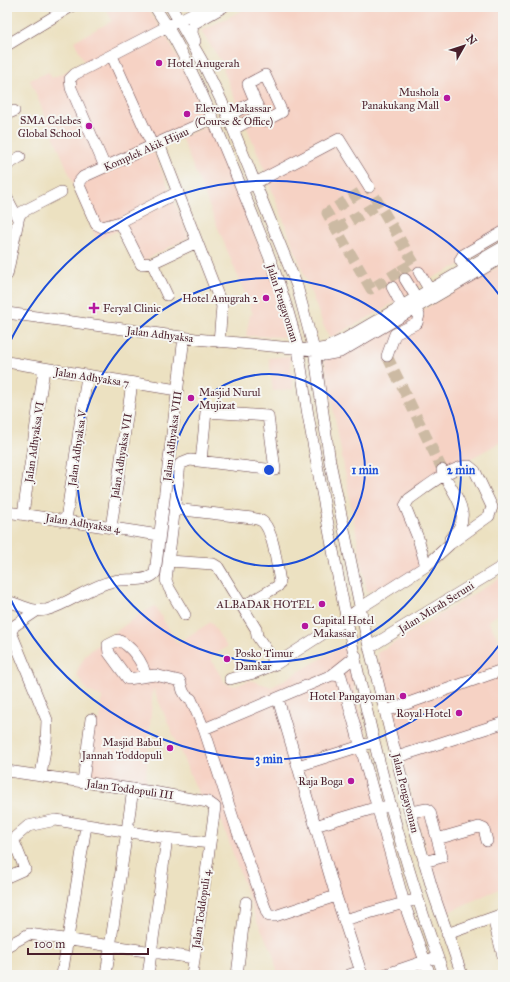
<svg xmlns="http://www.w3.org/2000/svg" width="510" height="982" viewBox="0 0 510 982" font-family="'IM FELL Great Primer',serif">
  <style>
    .built { fill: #f6d2c4 }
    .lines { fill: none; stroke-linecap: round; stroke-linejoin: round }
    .minor-tunnel { stroke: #ccbaa3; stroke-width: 11; stroke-dasharray: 11 5.5; stroke-linecap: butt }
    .minor-casing { stroke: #623c42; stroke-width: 12 }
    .minor { stroke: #fff; stroke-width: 11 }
    .ring { fill: none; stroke: #1d4ed8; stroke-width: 2 }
    .poi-dot { fill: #b5179e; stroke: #f6f6f2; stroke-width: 1.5 }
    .labels { text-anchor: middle; stroke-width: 4; stroke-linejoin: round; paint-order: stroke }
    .poi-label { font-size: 11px; fill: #4a1f2b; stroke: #f6f6f2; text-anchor: end }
    .street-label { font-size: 11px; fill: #4a1f2b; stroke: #f6f6f2 }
    .centre { fill: #1d4ed8; stroke: #f6f6f2; stroke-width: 2 }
    .ring-label { font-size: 12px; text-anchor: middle; font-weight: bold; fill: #1d4ed8; stroke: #f6f6f2; stroke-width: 4; stroke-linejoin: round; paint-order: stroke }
  </style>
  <rect width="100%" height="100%" fill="#f6f6f2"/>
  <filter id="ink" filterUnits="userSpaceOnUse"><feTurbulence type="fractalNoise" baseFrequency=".025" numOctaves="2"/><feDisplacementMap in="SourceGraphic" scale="8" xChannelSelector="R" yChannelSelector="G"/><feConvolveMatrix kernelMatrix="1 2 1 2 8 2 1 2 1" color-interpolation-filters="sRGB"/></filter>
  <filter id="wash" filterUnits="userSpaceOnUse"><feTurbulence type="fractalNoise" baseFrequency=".012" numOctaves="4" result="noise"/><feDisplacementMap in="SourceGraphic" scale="16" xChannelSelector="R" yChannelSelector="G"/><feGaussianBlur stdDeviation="0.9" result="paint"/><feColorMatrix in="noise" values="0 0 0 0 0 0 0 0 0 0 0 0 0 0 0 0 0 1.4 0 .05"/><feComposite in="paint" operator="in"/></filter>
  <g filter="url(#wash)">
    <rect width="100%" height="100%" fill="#ece1c1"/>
    <!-- built -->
    <path class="built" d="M106,7H147L169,41L207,116L158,138L154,152L189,237L143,261L125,227L97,240L30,80L49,72L52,78L85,63L74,41L112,21Z
      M249,7H503V238L470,260L434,277L381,311L330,338L324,327L264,169L224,72L223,64L201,31Z
      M211,125L284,308V337L246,336L250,315L253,314L181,137Z
      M503,264V441L401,496L421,567L379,588L367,592L324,359L351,351Z
      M290,356L293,389L273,391L269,358Z
      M503,576V611L488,621L501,643L503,642V887L444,914L413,803L377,653Z
      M155,606L177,643L211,622L227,647L210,658L225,683L235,686L250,680L272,687L345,645L394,855L433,975H278L272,950L256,919L216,805L199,795L153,688L145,788L82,780L91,720L100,721L102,697L87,691L77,675L78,669L86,654L137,616Z"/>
  </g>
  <g filter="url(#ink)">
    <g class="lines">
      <!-- minor-tunnel -->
      <path class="minor-tunnel" d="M337,229L379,204
        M400,271L414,263L369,187L327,213L371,289L400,271L405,279
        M387,356L442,469"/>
      <defs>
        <path id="minor" d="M155,7C191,61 214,122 239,182C261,235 284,289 297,345C302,368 304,392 308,415C320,482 332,549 346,616C371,738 401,858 444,975
          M171,7L202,61L222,102L297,286L314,350L330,462L365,630L410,812L434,895L462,975
          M502,7L503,8
          M195,41L192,33L193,24L223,7
          M7,45L70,7
          M112,56L153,147
          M7,114L14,111
          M228,116L255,101L248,84L265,75L282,112L265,121L255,101
          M234,129L261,114
          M159,144L222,306L219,342
          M7,165L20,157
          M105,167L71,88L70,79L75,74L205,7
          M242,190L339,139L369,187
          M178,192L120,222L102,227L96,224L78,183L83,177L213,118
          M7,198L18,219
          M120,222L141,264L152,263L197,242
          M152,263L167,295
          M419,272L429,289
          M7,275L19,216L22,212L61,192
          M469,275L460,260L463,255L503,232
          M405,279L416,297
          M392,287L402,306
          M7,313L196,339L314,350L326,348L345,339L503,247
          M316,351L324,355L340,352L503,257
          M387,356L395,334L417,323L419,315L415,309
          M7,362L177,390
          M442,470C453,496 477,514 450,539
          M175,509L252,518C256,519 261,519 264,523C274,534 277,567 280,582L278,586L242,607
          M7,512L159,535
          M23,514L44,369
          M66,520L87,376
          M111,528L132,383
          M169,561L213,564L218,567L256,629L257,636L276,664
          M7,601C20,604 32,613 46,610C69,604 89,586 114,581C125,578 147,583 155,573L184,337
          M38,610L14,626L11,632L47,720L46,743L41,776
          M185,615L169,588L166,580L180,464L190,460L275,470L268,416L206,412L201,461
          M370,647L503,566
          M332,675L356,656
          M145,676C144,662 130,645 118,640L108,645L109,653L128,679L155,675L180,681L183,691L186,696L191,699L204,729L237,830L267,913L269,916H275L336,896
          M230,679L254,673L276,664L346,619L360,608L426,566L450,544L489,516L492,507L475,471L469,466C451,466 424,489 409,499L405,506L418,538L426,566
          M278,699L336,896L362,975
          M386,711L502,670
          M204,729L332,675L341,676L404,903L430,975
          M397,757L503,723
          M298,766L367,744
          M7,771L153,792L208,802L215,807L192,975
          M83,782L91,719
          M410,812L427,809L430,812L442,857L424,862
          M315,826L378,807H386
          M437,839L479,827L484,829L487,841
          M7,877L25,869L13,839L28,826L56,820L167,838L210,843
          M493,918L503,956
          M344,920L411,901
          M447,934L503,914
          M7,946L29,934L194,958
          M62,975L86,826
          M106,975L133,789
          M148,975L167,838
          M237,975L246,902
          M349,975L361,971
          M384,975L431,959"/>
      </defs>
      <!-- minor casing -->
      <use href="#minor" class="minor-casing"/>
      <!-- minor -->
      <use href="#minor" class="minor"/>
    </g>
  </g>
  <!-- distance rings -->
  <g class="ring">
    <circle cx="269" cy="470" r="96"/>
    <circle cx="269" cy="470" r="192"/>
    <path d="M503 640A289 289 0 0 1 7 592M7 348A289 289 0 0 1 503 300"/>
  </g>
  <!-- markers -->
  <g class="poi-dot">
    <circle cx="159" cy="63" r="4"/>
    <circle cx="447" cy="98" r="4"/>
    <circle cx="187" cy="114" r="4"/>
    <circle cx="89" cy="126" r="4"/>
    <circle cx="266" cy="298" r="4"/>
    <path d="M92 302h4v4h4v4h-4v4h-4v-4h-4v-4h4z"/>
    <circle cx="191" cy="398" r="4"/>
    <circle cx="322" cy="604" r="4"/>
    <circle cx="305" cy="626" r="4"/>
    <circle cx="227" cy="659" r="4"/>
    <circle cx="403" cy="696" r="4"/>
    <circle cx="459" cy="713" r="4"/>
    <circle cx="170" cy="748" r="4"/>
    <circle cx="351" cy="781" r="4"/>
  </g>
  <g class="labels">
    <!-- poi labels -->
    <g class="poi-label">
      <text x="167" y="67" text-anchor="start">Hotel Anugerah</text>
      <text x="439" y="96">Mushola<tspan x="439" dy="13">Panakukang Mall</tspan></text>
      <text x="195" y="112" text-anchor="start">Eleven Makassar<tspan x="195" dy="13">(Course &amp; Office)</tspan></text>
      <text x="81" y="124">SMA Celebes<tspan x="81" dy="13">Global School</tspan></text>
      <text x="258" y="302">Hotel Anugrah 2</text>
      <text x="103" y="312" text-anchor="start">Feryal Clinic</text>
      <text x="199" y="396" text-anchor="start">Masjid Nurul<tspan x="199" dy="13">Mujizat</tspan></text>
      <text x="314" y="608">ALBADAR HOTEL</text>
      <text x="313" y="624" text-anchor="start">Capital Hotel<tspan x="313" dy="13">Makassar</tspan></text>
      <text x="235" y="657" text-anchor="start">Posko Timur<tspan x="235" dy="13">Damkar</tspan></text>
      <text x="395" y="700">Hotel Pangayoman</text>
      <text x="451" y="717">Royal Hotel</text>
      <text x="162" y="746">Masjid Babul<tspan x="162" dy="13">Jannah Toddopuli</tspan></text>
      <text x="343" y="785">Raja Boga</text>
    </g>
    <!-- street labels -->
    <g class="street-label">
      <text transform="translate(146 149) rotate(-24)" y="4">Komplek Akik Hijau</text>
      <text transform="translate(283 303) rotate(72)" y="4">Jalan Pengayoman</text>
      <text transform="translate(160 334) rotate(7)" y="4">Jalan Adhyaksa</text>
      <text transform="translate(92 377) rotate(9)" y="4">Jalan Adhyaksa 7</text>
      <text transform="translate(172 436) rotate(-83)" y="4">Jalan Adhyaksa VIII</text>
      <text transform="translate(34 442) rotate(-82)" y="4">Jalan Adhyaksa VI</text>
      <text transform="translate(77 448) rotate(-82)" y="4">Jalan Adhyaksa V</text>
      <text transform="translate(121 456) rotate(-81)" y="4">Jalan Adhyaksa VII</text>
      <text transform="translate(83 523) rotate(9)" y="4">Jalan Adhyaksa 4</text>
      <text transform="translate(436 607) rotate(-32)" y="4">Jalan Mirah Seruni</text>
      <text transform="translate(130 789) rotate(8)" y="4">Jalan Toddopuli III</text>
      <text transform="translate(406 793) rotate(76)" y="4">Jalan Pengayoman</text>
      <text transform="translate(201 909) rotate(-82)" y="4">Jalan Toddopuli 4</text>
    </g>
  </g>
  <circle cx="269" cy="470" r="6" class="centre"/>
  <g class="ring-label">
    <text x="365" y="474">1 min</text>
    <text x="461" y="474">2 min</text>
    <text x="269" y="763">3 min</text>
  </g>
  <!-- margin -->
  <rect width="510" height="982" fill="none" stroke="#f6f6f2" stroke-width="24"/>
  <!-- north arrow -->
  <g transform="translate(464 46) rotate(51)" stroke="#f6f6f2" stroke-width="3" paint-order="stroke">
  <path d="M0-3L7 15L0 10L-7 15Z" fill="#4a1f2b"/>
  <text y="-6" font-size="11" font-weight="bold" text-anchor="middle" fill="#4a1f2b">N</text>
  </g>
  <!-- scale -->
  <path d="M28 948v6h120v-6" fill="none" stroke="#4a1f2b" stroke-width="2"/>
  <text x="34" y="948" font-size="12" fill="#4a1f2b" stroke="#f6f6f2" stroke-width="3" paint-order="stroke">100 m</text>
</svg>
